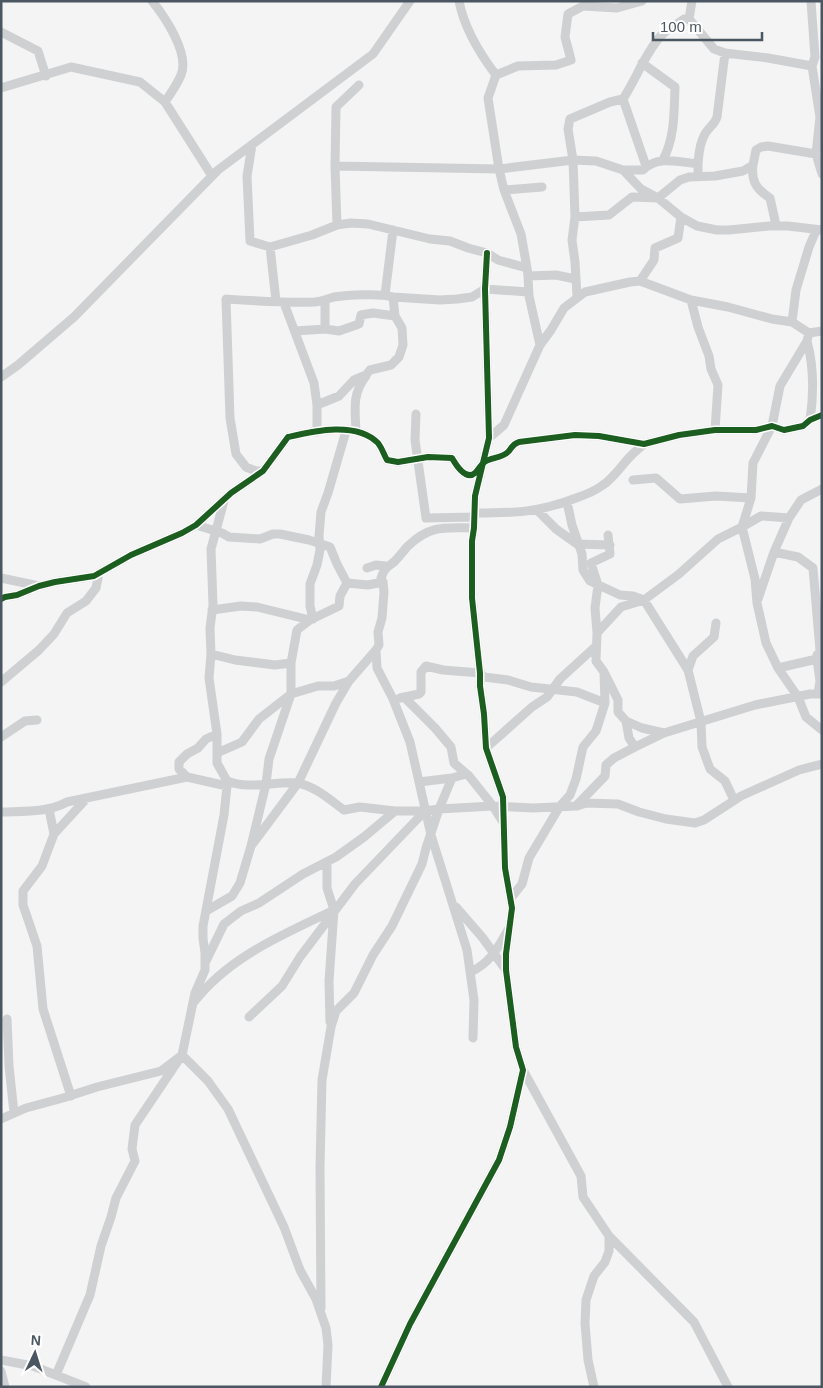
<svg xmlns="http://www.w3.org/2000/svg" width="823" height="1388" viewBox="0 0 823 1388" font-family="Arial,sans-serif">
  <style>
    .lines { fill: none; stroke-linecap: round; stroke-linejoin: round }
    .street { stroke: #ced0d2; stroke-width: 9 }
    .cycleway-casing { stroke: #fff; stroke-width: 9 }
    .cycleway { stroke: #1b5e20; stroke-width: 6 }
  </style>
  <rect width="100%" height="100%" fill="#f4f4f4"/>
  <g class="lines">
    <!-- street -->
    <path class="street" d="M152,1C165,17 190,54 181,75C177,85 170,94 165,102L212,176
      M459,1C464,27 480,54 496,75
      M811,1L815,57L812,66L820,117L816,154L822,174
      M689,19L692,1
      M1,32L38,51L46,76
      M642,63L675,87C674,112 675,137 663,160
      M1,88L71,67L140,82L165,102
      M623,99L646,166
      M252,145L247,176L250,241L270,247L312,235L337,225L351,223L368,224L430,239L450,241L468,248L487,253L498,260L527,268L528,276L556,275L575,279
      M698,164C699,154 699,145 704,136C707,128 714,126 717,117L725,53
      M753,165C751,181 756,189 770,198L776,225
      M335,166L499,169L573,160L596,161L623,170L641,189L658,198L681,217L697,226L717,230H729L769,226H788L822,230
      M623,170H643C657,155 680,162 698,164V176
      M504,190L542,187
      M575,217L609,215L632,197L658,198L680,180L689,177L715,176L743,171L753,165L756,150L761,147L768,146L816,154
      M337,225L335,166L336,107L359,85
      M270,247L276,301
      M527,268L521,234L504,190L499,169L488,98L496,75L518,66L556,65L571,60L565,37L568,14L583,6L617,8L642,1
      M528,276L529,296L540,345
      M640,281L654,260L655,248L678,238L681,217
      M385,295L393,230
      M577,296L575,262L572,240L575,217L573,160L568,129L570,119L610,102L623,99C636,79 644,56 659,38C665,30 676,25 684,19H689L714,49L725,53L768,58L812,66
      M691,300L698,327L709,356L711,369L718,385L715,430
      M284,303L314,383L317,405V432
      M792,322L796,290L809,247L816,231
      M325,329V300
      M295,331L325,329L339,331L359,324L361,315L373,313L395,316
      M807,341C814,367 814,393 810,420
      M1,377L18,365L74,317L218,170L373,54L410,1
      M317,405L339,396L354,380L366,375L370,370L391,365L399,357L403,345L402,328L395,316L393,297
      M416,414L415,440L426,518L474,517
      M356,431C355,409 352,394 366,376
      M489,438L504,425L540,345L551,330L564,308L585,292L630,282L640,281L691,300L728,307L772,319L792,322L809,333L822,331
      M263,471H256L246,467L236,454L230,418L226,299C256,301 285,303 315,302C322,301 328,299 334,297C347,295 381,293 393,297L440,300L457,299L472,297L485,289L528,292
      M633,480L656,478L680,499L716,496L751,498
      M822,489L801,500L789,518L761,516L742,527L755,579L757,603L766,643L778,668L798,697L806,717L822,730
      M224,501L211,549L213,605L210,628L211,654L235,660L275,665L291,663
      M567,502L572,525L582,554L583,570L590,581L620,595L633,596L644,600L688,670L701,722L702,747L710,769L725,781L734,800
      M537,510L556,529L577,544L610,545
      M474,513C513,513 538,513 576,498C585,495 595,491 603,485C613,478 619,469 627,460C632,454 638,449 644,444
      M196,525L222,533L229,537L260,539L273,534H280L309,540L330,547L337,564L347,583
      M774,552L798,557L813,568L820,650
      M367,568L376,565L386,566
      M1,578L39,586
      M383,582L384,592L382,618L378,632L379,645L376,650L377,668L393,699L410,742L431,835L467,950L474,1000L473,1038
      M1,599L5,597L17,595L39,586L55,582L94,576L131,555L182,533L196,525L231,493L263,471L288,437C314,431 356,421 378,443C382,448 384,455 387,460L398,462L428,457L452,458C456,465 466,481 475,473C479,469 481,464 486,461C492,458 503,457 508,452C513,447 511,445 519,442L575,435L599,436L644,444L679,435L715,430H756L772,426L784,430L803,426L810,420L822,415
      M758,599L774,552L789,518
      M212,610L241,606L257,607L310,620
      M313,619L310,606V584L317,565L320,550L319,536L321,512L328,493L346,431
      M597,633L595,608L598,585L591,563L610,554L608,535
      M817,659L820,681L818,694
      M778,668L817,659V655L822,650
      M688,670L693,656L714,637L716,623
      M1,682L39,650L54,634L67,613L86,601L96,588L99,573
      M400,698L419,694L421,692V672L426,666L443,670L480,673L484,677L508,680L531,687L577,692L605,703
      M405,698L435,728L451,747L454,763L469,776L493,806L533,808L577,806L586,803L618,804L639,812L666,819L695,823L704,820L741,796L799,770L822,764
      M626,721L642,728L664,733L755,705L810,694H822
      M217,734V763L227,781
      M1,737L25,721L37,720
      M635,747L664,733
      M486,748L532,707L547,697L560,679L595,647
      M217,753L242,742L259,719L291,694L318,686H334L349,681
      M419,782L452,778
      M227,786V781C250,790 273,781 297,783C315,786 330,800 344,810L360,807L395,811
      M577,805L605,776L606,765L614,758L635,747L629,738L626,721L618,712V700L605,674
      M49,809L54,834L42,866L23,891V905L37,946L43,1009L71,1096
      M1,812C24,811 47,813 67,802L187,777L179,769V762L187,754L198,748L206,739L217,734L209,678L211,654
      M54,834L87,798
      M251,846L266,784L269,759L291,694V663L297,630L310,620L339,606L340,596L347,583L368,585L383,582L381,578C385,567 387,568 395,561C400,556 404,550 408,546C431,524 446,528 474,528
      M327,862V888L334,910L329,981L330,1022
      M511,898L522,884L529,858L560,806L570,795L576,779L583,747L596,731L605,703L604,672L596,661L597,633L621,607L644,600L679,574L718,539L742,527L751,498L753,463L772,426L780,386L807,341L809,333
      M456,907L482,937L506,970
      M206,911L232,896L240,883L251,846L298,783L336,703L349,681L376,650
      M206,961L224,924L241,911L259,903L303,874L336,857L364,837L395,811H425L439,809L452,778L466,774
      M471,972C491,962 497,949 508,930
      M194,1002C229,957 282,935 332,911
      M249,1017L282,986L300,957L355,884L425,811
      M7,1019L9,1066L14,1113
      M523,1070L581,1176L583,1197L609,1236V1251L605,1262L594,1276L586,1300L585,1323L588,1360L594,1387
      M1,1119L26,1108L63,1098L97,1087L161,1071L182,1055L195,993L205,970V953L203,938V926L224,815L227,786L187,777
      M609,1236L694,1322L728,1387
      M321,1308L320,1167L322,1080L331,1027L336,1011L354,993L373,955L392,926L422,864L426,848L439,809L493,806L503,822
      M1,1360L33,1366L86,1387
      M1,1371L5,1387
      M56,1375L90,1295L101,1246L111,1217L116,1198L135,1161L132,1149L135,1125L182,1055L208,1081L228,1109L284,1227L300,1270L316,1299L326,1328L328,1345L326,1387
      M381,1387L410,1324L499,1160L510,1127L523,1070L516,1047L506,970V954L512,908L505,868L503,797L486,748L484,714L480,686V673L472,598V541L474,528L475,496L489,438L485,289L487,253"/>
    <defs>
      <path id="cycleway" d="M1,599L5,597L17,595L39,586L55,582L94,576L131,555L182,533L196,525L231,493L263,471L288,437C314,431 356,421 378,443C382,448 384,455 387,460L398,462L428,457L452,458C456,465 466,481 475,473C479,469 481,464 486,461C492,458 503,457 508,452C513,447 511,445 519,442L575,435L599,436L644,444L679,435L715,430H756L772,426L784,430L803,426L810,420L822,415
        M381,1387L410,1324L499,1160L510,1127L523,1070L516,1047L506,970V954L512,908L505,868L503,797L486,748L484,714L480,686V673L472,598V541L474,528L475,496L489,438L485,289L487,253"/>
    </defs>
    <!-- cycleway casing -->
    <use href="#cycleway" class="cycleway-casing"/>
    <!-- cycleway -->
    <use href="#cycleway" class="cycleway"/>
  </g>
  <!-- border -->
  <rect width="823" height="1388" fill="none" stroke="#4a5661" stroke-width="5"/>
  <!-- north arrow -->
  <g transform="translate(35 1353) rotate(4)" stroke="#ffffff" stroke-width="4" paint-order="stroke">
  <path d="M0-4L9 19L0 12L-9 19Z" fill="#4a5661"/>
  <text y="-8" font-size="14" font-weight="bold" text-anchor="middle" fill="#4a5661">N</text>
  </g>
  <!-- scale -->
  <path d="M653 32v8h109v-8" fill="none" stroke="#4a5661" stroke-width="2.5"/>
  <text x="660" y="32" font-size="15" fill="#4a5661" stroke="#ffffff" stroke-width="4" paint-order="stroke">100 m</text>
</svg>
